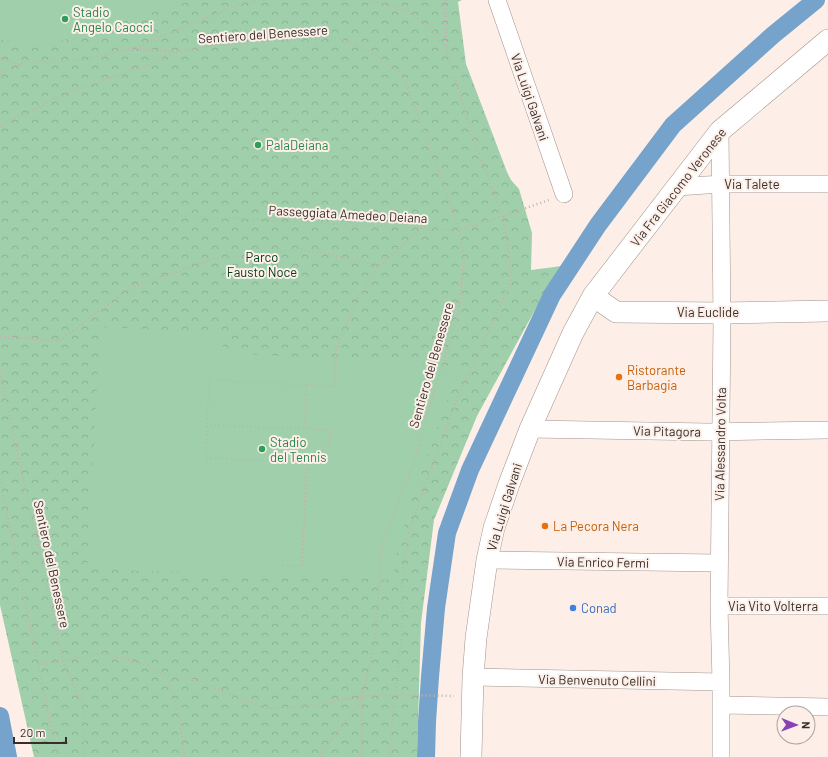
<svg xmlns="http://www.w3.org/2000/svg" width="828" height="757" viewBox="0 0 828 757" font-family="Barlow,sans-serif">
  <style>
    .park { fill: url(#park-crowns) }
    .pitch { fill: #a0d0ab }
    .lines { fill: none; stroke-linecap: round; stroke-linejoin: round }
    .canal { stroke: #75a3cc; stroke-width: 18 }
    .minor-casing { stroke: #a1928a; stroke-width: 18 }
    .tertiary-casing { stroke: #a1928a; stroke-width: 22 }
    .path { stroke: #c0b4af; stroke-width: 2.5; stroke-dasharray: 1 3; stroke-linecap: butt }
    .minor { stroke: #fff; stroke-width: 17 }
    .tertiary { stroke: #fff; stroke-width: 21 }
    .leisure-dot { fill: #2e9e5b; stroke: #fdefe8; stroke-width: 1.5 }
    .food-dot { fill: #e8710a; stroke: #fdefe8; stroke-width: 1.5 }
    .shop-dot { fill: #3f7fe0; stroke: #fdefe8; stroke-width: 1.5 }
    .labels { text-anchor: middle; stroke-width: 4; stroke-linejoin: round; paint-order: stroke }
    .leisure-label { font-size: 13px; fill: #27864d; stroke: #fdefe8; text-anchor: start }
    .street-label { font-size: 13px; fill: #352e2b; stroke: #fdefe8 }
    .park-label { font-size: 13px; fill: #01411d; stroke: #fdefe8 }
    .food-label { font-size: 13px; fill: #c56008; stroke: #fdefe8; text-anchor: start }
    .shop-label { font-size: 13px; fill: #366cbe; stroke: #fdefe8; text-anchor: start }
  </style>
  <defs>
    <pattern id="park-crowns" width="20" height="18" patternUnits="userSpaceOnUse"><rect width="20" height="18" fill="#a0d0ab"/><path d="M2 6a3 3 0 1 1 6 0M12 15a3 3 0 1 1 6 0" fill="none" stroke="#8ab393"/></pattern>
  </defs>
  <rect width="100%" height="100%" fill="#fdefe8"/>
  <!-- park -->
  <path class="park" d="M0,0H462L458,2L466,64L507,172L511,180L519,189L532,233L531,270L562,266L541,299L477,416L434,520L421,623L417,757H34L0,605Z"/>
  <!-- pitch -->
  <path class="pitch" d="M0,0H193L42,47L25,46L0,39Z
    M100,327L222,333L223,353L433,364L442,366H463L448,399L412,498L397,551L393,580L87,569Z"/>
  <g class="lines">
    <!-- canal -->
    <path class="canal" d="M0,716L8,757
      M426,757L427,722L430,677L436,608L447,533L470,470L552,295L598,225L673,125L773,35L816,0"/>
    <defs>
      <path id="minor" d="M497,0L564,194
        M720,131L722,319L719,606L721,682V757
        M677,187L721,184H828
        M530,429L709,432L828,430
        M487,560L719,563
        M719,606H828
        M473,677L721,682
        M721,705L828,707"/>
      <path id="tertiary" d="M593,296L616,312L721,313L828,311
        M471,757L473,677L476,638L487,560L494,528L509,484L530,429L573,333L593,296L720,131L828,40"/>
    </defs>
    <!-- minor casing -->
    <use href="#minor" class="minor-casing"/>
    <!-- tertiary casing -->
    <use href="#tertiary" class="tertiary-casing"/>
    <!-- path -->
    <path class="path" d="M369,0L408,11L429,26L446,48L472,135L503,216L510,259V284L458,396L426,483L407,538L402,581V635L395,695L389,757
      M445,0L446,47
      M132,49L176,52L211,46L272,41L339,38L369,51L402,73L445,188L459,230L464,258L459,309L412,467L382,545L375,641L362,696L361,757
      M0,58L20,65
      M0,74L25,62L76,61L132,49L239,4L264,0
      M0,126L67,93L148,65L175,52
      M165,215L459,230L506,215L549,200
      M0,337L59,341L130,288L214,259L304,249L379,266
      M0,372L63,661L83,706L84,757
      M306,385L209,380L206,458L307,462
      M207,425L305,429
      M0,479L57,757
      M283,565L302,566L307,462H314L328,444L332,430L305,429L306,385L335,387L336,351L356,300L379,266L422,228
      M38,665L63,661L101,653L145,664L169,680L179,716L185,757
      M157,672L184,676L260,706L276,709L329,703L362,696L395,695L454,696
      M321,757L323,750L342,726L362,697"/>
    <!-- minor -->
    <use href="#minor" class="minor"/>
    <!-- tertiary -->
    <use href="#tertiary" class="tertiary"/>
  </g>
  <!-- markers -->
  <g class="leisure-dot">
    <circle cx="65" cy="19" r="4"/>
    <circle cx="258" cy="145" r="4"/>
    <circle cx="262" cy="449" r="4"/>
  </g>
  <g class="food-dot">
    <circle cx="619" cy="377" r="4"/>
    <circle cx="545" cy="526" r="4"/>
  </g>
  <circle class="shop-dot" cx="573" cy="608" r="4"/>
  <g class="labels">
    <!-- leisure labels -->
    <g class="leisure-label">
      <text x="73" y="17">Stadio<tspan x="73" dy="15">Angelo Caocci</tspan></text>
      <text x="266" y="150">PalaDeiana</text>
      <text x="270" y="447">Stadio<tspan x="270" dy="15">del Tennis</tspan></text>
    </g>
    <!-- street labels -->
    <g class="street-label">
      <text transform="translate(263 34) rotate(-4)" y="5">Sentiero del Benessere</text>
      <text transform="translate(530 97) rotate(71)" y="5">Via Luigi Galvani</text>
      <text x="752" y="189">Via Talete</text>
      <text transform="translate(678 187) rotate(-52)" y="5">Via Fra Giacomo Veronese</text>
      <text transform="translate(348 214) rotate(3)" y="5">Passeggiata Amedeo Deiana</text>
      <text x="708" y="317">Via Euclide</text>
      <text transform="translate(431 365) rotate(-74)" y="5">Sentiero del Benessere</text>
      <text transform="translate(667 431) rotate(1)" y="5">Via Pitagora</text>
      <text transform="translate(720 444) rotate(-89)" y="5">Via Alessandro Volta</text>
      <text transform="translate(504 507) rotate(-73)" y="5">Via Luigi Galvani</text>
      <text transform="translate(603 562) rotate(1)" y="5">Via Enrico Fermi</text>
      <text transform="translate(52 564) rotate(78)" y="5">Sentiero del Benessere</text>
      <text x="773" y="611">Via Vito Volterra</text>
      <text transform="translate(597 680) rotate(1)" y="5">Via Benvenuto Cellini</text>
    </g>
    <!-- park labels -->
    <g class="park-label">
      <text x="262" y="262">Parco<tspan x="262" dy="15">Fausto Noce</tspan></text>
    </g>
    <!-- food labels -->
    <g class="food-label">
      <text x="627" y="375">Ristorante<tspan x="627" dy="15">Barbagia</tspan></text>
      <text x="553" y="531">La Pecora Nera</text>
    </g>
    <!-- shop labels -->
    <g class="shop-label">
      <text x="581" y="613">Conad</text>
    </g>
  </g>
  <!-- north arrow -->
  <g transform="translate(796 725) rotate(91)"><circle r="19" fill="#fdefe8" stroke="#ada29c"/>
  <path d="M0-3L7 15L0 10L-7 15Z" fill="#8842b6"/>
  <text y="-6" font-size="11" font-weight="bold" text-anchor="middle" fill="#352e2b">N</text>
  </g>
  <!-- scale -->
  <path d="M14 737v6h52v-6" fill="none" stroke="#352e2b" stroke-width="2"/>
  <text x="20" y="737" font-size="12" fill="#352e2b" stroke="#fdefe8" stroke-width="3" paint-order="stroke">20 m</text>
</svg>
